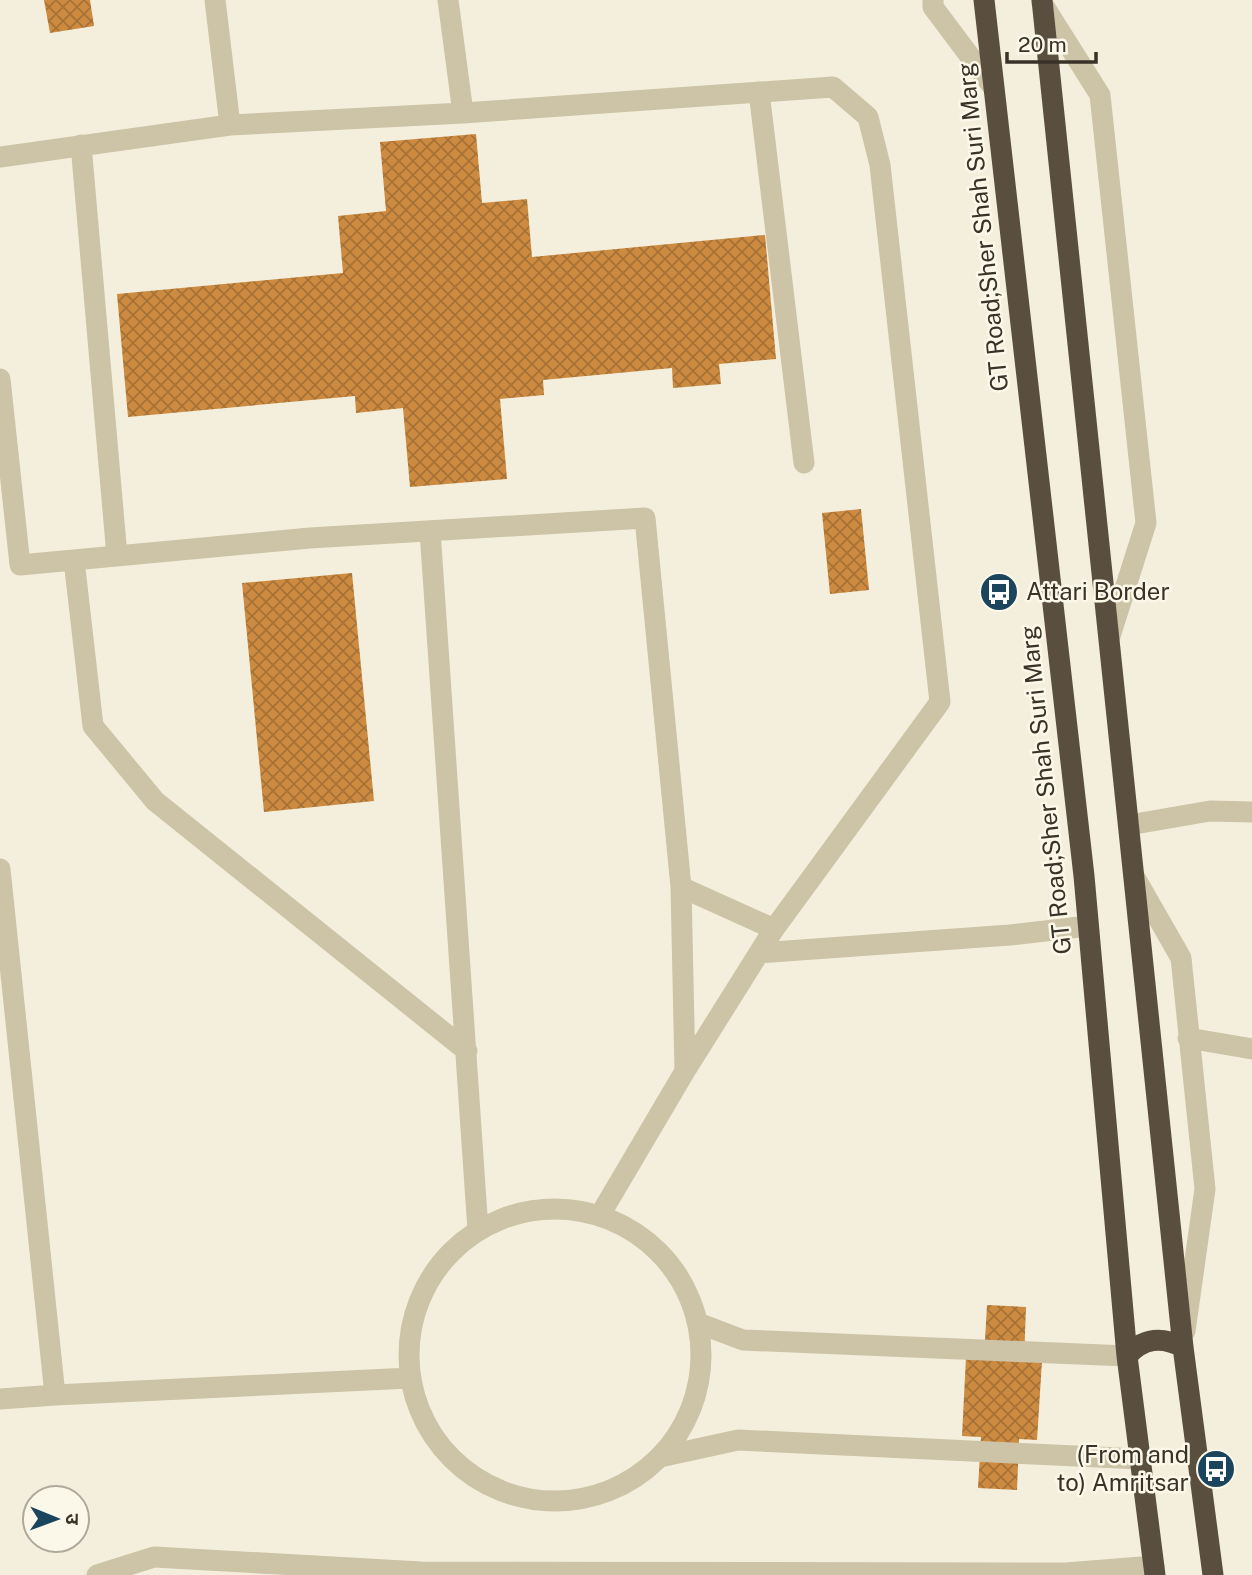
<svg xmlns="http://www.w3.org/2000/svg" width="1252" height="1575" viewBox="0 0 1252 1575" font-family="'Public Sans','Noto Sans Devanagari',sans-serif">
  <style>
    .building { fill: url(#building-cross-hatch) }
    .lines { fill: none; stroke-linecap: round; stroke-linejoin: round }
    .minor { stroke: #cdc3a7; stroke-width: 21 }
    .highway { stroke: #5a4f3f; stroke-width: 21 }
    .labels { text-anchor: middle; stroke-width: 5; stroke-linejoin: round; paint-order: stroke }
    .street-label { font-size: 24px; fill: #393228; stroke: #fbf8e9 }
    .poi-label { font-size: 24px; fill: #393228; stroke: #fbf8e9; text-anchor: start }
  </style>
  <defs>
    <pattern id="building-cross-hatch" width="8" height="8" patternUnits="userSpaceOnUse" patternTransform="scale(1.75)"><rect width="8" height="8" fill="#cd8b41"/><path d="M0 0l8 8M0 8l8-8" fill="none" stroke="#a77236"/></pattern>
  </defs>
  <rect width="100%" height="100%" fill="#f4efdc"/>
  <!-- building -->
  <path class="building" d="M44,0H90L94,26L50,33Z
    M476,134L482,203L527,199L532,257L765,235L776,359L719,364L721,384L673,388L672,368L543,380L544,395L500,399L507,479L410,487L403,408L356,413L355,396L128,417L117,294L343,273L338,216L386,211L380,142Z
    M861,509L869,590L830,594L822,513Z
    M352,573L374,801L264,812L242,583Z
    M987,1305L1026,1307L1024,1360L1042,1361L1037,1440L1019,1439L1017,1490L978,1488L981,1437L962,1436L966,1357L984,1358Z"/>
  <g class="lines">
    <!-- minor -->
    <path class="minor" d="M215,0L230,125L463,113
      M448,0L463,113L833,87L868,117L880,165L940,702L774,929L685,1071L600,1215
      M933,0V7L993,87
      M1042,3L1100,95L1146,523L1110,636
      M759,92L804,463
      M81,145L117,556
      M0,157L230,125
      M0,379L20,565L310,538L645,518L681,887L685,1071
      M430,531L478,1230
      M74,560L93,726L155,801L467,1051
      M1129,825L1210,811L1252,812
      M0,869L55,1395
      M1134,876L1181,958L1205,1189L1185,1331
      M681,887L774,929
      M759,953L1010,935L1088,926
      M1188,1038L1252,1049
      M409 1355a146 146 0 1 1 292 0a146 146 0 1 1-292 0Z
      M698,1323L743,1340L1127,1356
      M0,1399L55,1395L410,1378
      M660,1457L738,1440L1140,1459
      M97,1575L154,1557L421,1572L1066,1573L1154,1566"/>
    <!-- highway -->
    <path class="highway" d="M984,0L1084,876L1127,1356L1155,1575
      M1042,0L1183,1347L1213,1575
      M1127,1356C1143,1338 1161,1336 1183,1347"/>
  </g>
  <!-- icons -->
  <defs>
    <symbol id="bus-disc" viewBox="-11 -11 22 22"><circle r="9.5" fill="#1b455d" stroke="#fbf8e9"/><path d="M-5-6H5V4H4V6H2V4H-2V6H-4V4H-5ZM-3.5-4V0h7V-4ZM-3.5 1.2v1.5H-2V1.2ZM2 1.2v1.5H3.5V1.2Z" fill="#fff"/></symbol>
  </defs>
  <g fill-rule="evenodd">
    <use href="#bus-disc" x="977" y="570" width="44" height="44"/>
    <use href="#bus-disc" x="1194" y="1447" width="44" height="44"/>
  </g>
  <g class="labels">
    <!-- street labels -->
    <g class="street-label">
      <text transform="translate(983 227) rotate(-96)" y="8">GT Road;Sher Shah Suri Marg</text>
      <text transform="translate(1046 790) rotate(-96)" y="8">GT Road;Sher Shah Suri Marg</text>
    </g>
    <!-- poi labels -->
    <g class="poi-label">
      <text x="1026" y="600">Attari Border</text>
      <text x="1189" y="1463" text-anchor="end">(From and<tspan x="1189" dy="28">to) Amritsar</tspan></text>
    </g>
  </g>
  <!-- north arrow -->
  <g transform="translate(56 1519) rotate(91)"><circle r="33" fill="#fbf8e9" stroke="#ada99c" stroke-width="2"/>
  <path d="M0-5L12 26L0 18L-12 26Z" fill="#1b455d"/>
  <text y="-10" font-size="19" font-weight="bold" text-anchor="middle" fill="#393228">उ</text>
  </g>
  <!-- scale -->
  <path d="M1007 52v10h89v-10" fill="none" stroke="#393228" stroke-width="3.5"/>
  <text x="1018" y="52" font-size="21" fill="#393228" stroke="#fbf8e9" stroke-width="5" paint-order="stroke">20 m</text>
</svg>
